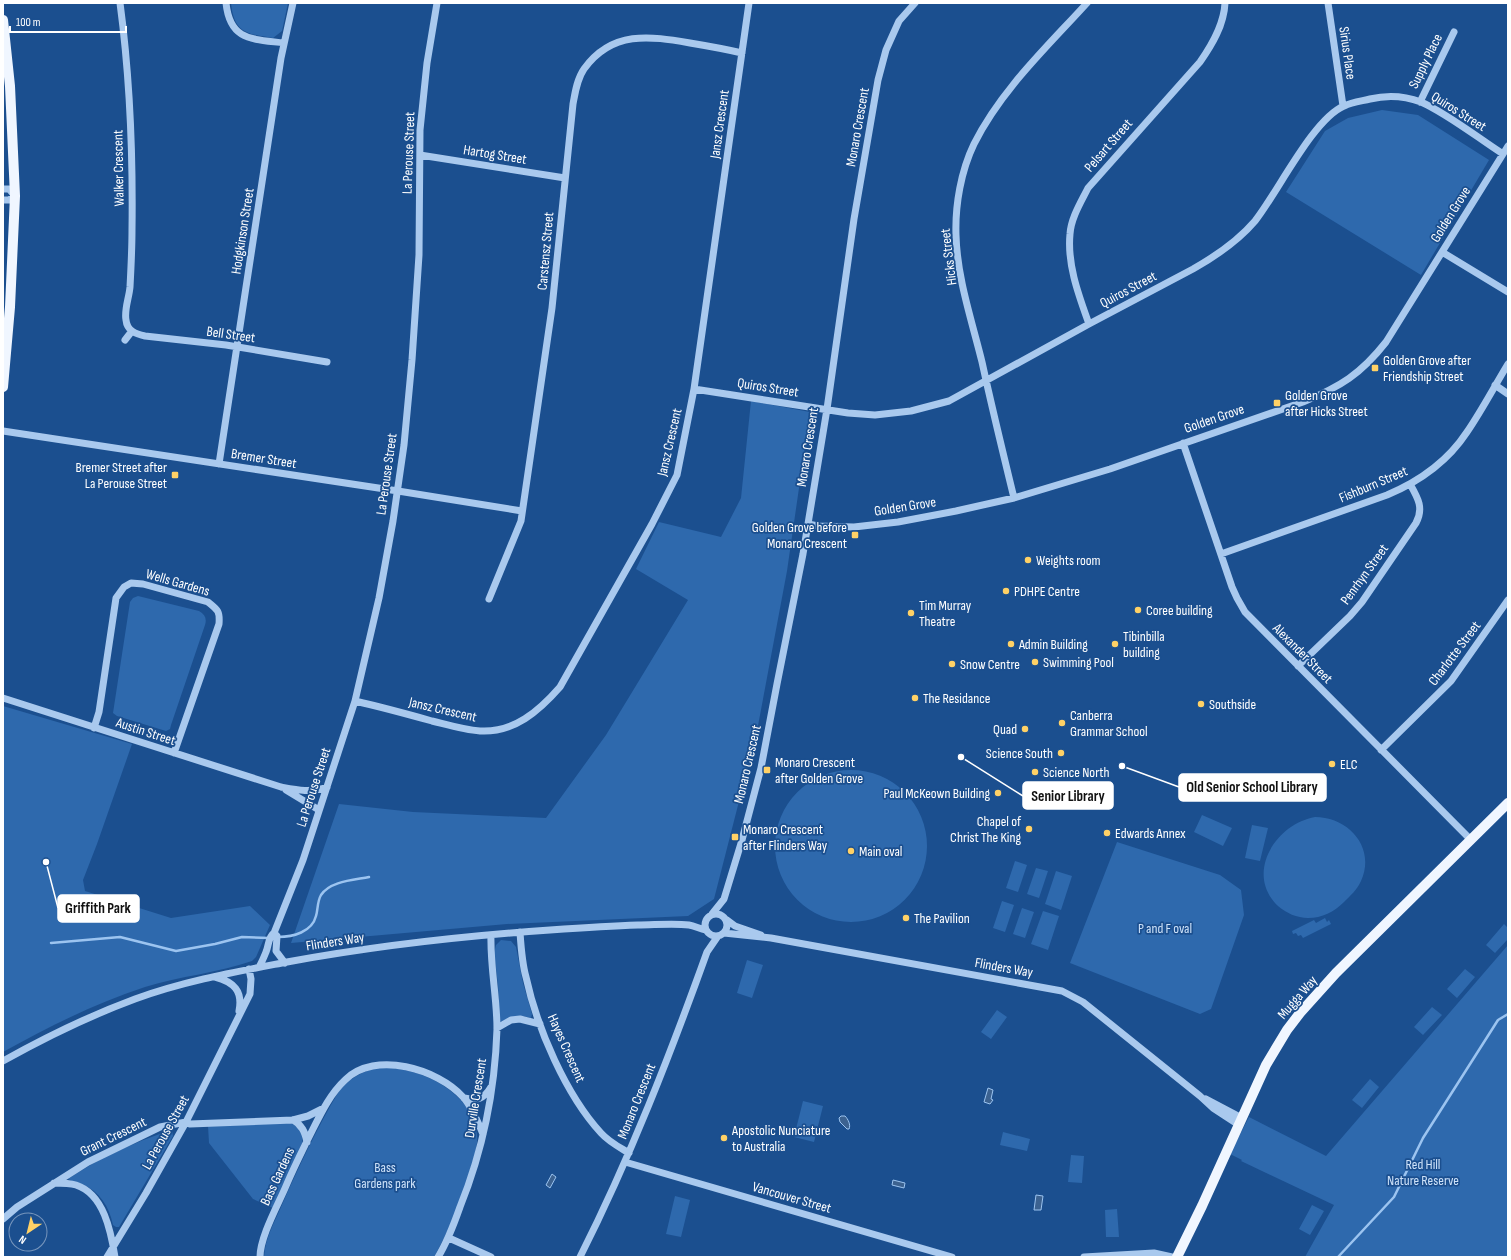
<svg xmlns="http://www.w3.org/2000/svg" width="1511" height="1260" viewBox="0 0 1511 1260" font-family="'Sofia Sans Condensed',sans-serif">
  <style>
    .green { fill: #2e69ad }
    .water { fill: #3c6290; stroke: #9cc4f0 }
    .lines { fill: none; stroke-linecap: round; stroke-linejoin: round }
    .stream { stroke: #9cc4f0; stroke-width: 2.5 }
    .minor { stroke: #a9c9ee; stroke-width: 7 }
    .major { stroke: #f0f6ff; stroke-width: 10 }
    .poi-dot { fill: #ffd166; stroke: #1b4f8f; stroke-width: 1.5 }
    .labels { text-anchor: middle; stroke-width: 3.5; stroke-linejoin: round; paint-order: stroke }
    .street-label { font-size: 14px; fill: #fff; stroke: #1b4f8f }
    .poi-label { font-size: 14px; fill: #fff; stroke: #1b4f8f; text-anchor: start }
    .park-label { font-size: 14px; fill: #cfe3fa; stroke: #1b4f8f }
    .leader { fill: none; stroke: #fff; stroke-width: 1.5 }
    .callout-dot { fill: #fff; stroke: #1b4f8f; stroke-width: 1.5 }
    .callout { fill: #fff; stroke: #fff; stroke-width: 1.5 }
    .callout-label { font-size: 15px; text-anchor: middle; font-weight: bold; fill: #111 }
  </style>
  <rect width="100%" height="100%" fill="#1b4f8f"/>
  <!-- green -->
  <path class="green" d="M231,3H288L282,31L273,38C247,34 234,33 231,3Z
    M1382,110L1418,115L1489,160L1421,275L1286,192L1325,131L1348,118Z
    M751,401L810,412L787,571L757,731L714,899L688,916L507,924L291,943L339,804L413,812L546,818L606,735L688,600L636,569L659,522L721,537L741,498Z
    M138,596L199,611C205,614 207,619 205,625L171,725L170,729L166,731L117,716L113,713L130,602L133,598Z
    M3,706L132,744L97,844L83,880L85,891L171,918L250,906L270,925L256,957L252,961C218,973 180,976 145,987C96,1003 48,1027 3,1052Z
    M775 846a76 76 0 1 1 152 0a76 76 0 1 1-152 0Z
    M1202,815L1232,828L1223,846L1194,832Z
    M1315,817C1349,817 1376,848 1361,881C1357,890 1350,896 1344,902C1334,912 1322,918 1308,918C1297,918 1286,913 1278,906C1244,873 1276,824 1315,817Z
    M1252,825L1268,828L1260,861L1245,858Z
    M1117,842L1220,875L1241,890L1244,915L1211,1009L1200,1014L1070,963Z
    M1015,861L1027,865L1018,892L1006,888Z
    M1036,868L1048,871L1039,898L1027,894Z
    M1056,871L1072,876L1061,910L1045,904Z
    M1002,901L1014,905L1005,932L993,928Z
    M1022,908L1034,912L1025,938L1013,934Z
    M1043,911L1059,916L1048,950L1031,944Z
    M1325,918L1327,922L1329,920L1331,924L1303,938L1301,935L1298,936L1296,933L1293,934L1292,931L1314,920L1316,923Z
    M1504,924L1508,928V939L1495,953L1486,945Z
    M501,940L511,941L516,947L523,983L532,1014L531,1018L523,1016H515L500,1022L498,985L494,953L496,945Z
    M1508,945V1257H1305L1334,1205L1241,1161L1242,1160L1230,1154L1249,1117L1326,1156Z
    M747,960L763,965L752,998L737,993Z
    M1465,969L1475,977L1457,998L1447,989Z
    M1432,1007L1442,1015L1423,1035L1414,1027Z
    M997,1010L1007,1017L991,1039L981,1032Z
    M378,1067C385,1068 393,1067 399,1069C433,1074 474,1098 477,1135C478,1146 474,1157 471,1167C462,1198 450,1229 434,1257H264C265,1239 274,1223 281,1207C298,1168 317,1128 339,1091C349,1078 363,1072 378,1067Z
    M1370,1079L1379,1087L1362,1108L1352,1100Z
    M803,1101L823,1106L814,1142L794,1137Z
    M290,1123C300,1127 304,1134 302,1144L273,1208L253,1199L209,1143L208,1126Z
    M168,1131H172L173,1136L119,1227H116L113,1225C109,1206 100,1192 82,1184C77,1182 72,1182 68,1179C99,1158 133,1143 168,1131Z
    M1003,1132L1030,1139L1027,1151L1000,1145Z
    M1071,1155L1084,1156L1082,1183L1068,1182Z
    M675,1196L690,1200L681,1237L666,1234Z
    M1312,1205L1324,1211L1310,1235L1299,1229Z
    M1117,1209L1119,1237H1106L1105,1210Z"/>
  <!-- water -->
  <path class="water" d="M988,1088L993,1090L991,1099L993,1100L990,1104L984,1102Z
    M841,1116H845C848,1119 851,1125 849,1129H847L840,1122L839,1118Z
    M552,1174L556,1177L550,1188L546,1185Z
    M893,1180L905,1183L904,1188L892,1185Z
    M1036,1195L1043,1196L1041,1210H1034Z"/>
  <g class="lines">
    <!-- stream -->
    <path class="stream" d="M278,937C293,937 312,932 316,916C318,910 317,902 321,895C330,881 354,880 369,877
      M51,943L120,937L176,951L215,944L242,937L269,938
      M1338,1257L1394,1197L1423,1138L1498,1020L1508,1014"/>
    <!-- minor -->
    <path class="minor" d="M120,3C130,78 133,154 132,230C132,249 131,268 130,287C129,298 124,310 126,320C127,331 136,334 145,336L226,345L327,362
      M226,3C230,41 252,39 284,43
      M1328,3L1343,106
      M1420,102L1454,32
      M420,155L565,178
      M3,189H9L15,196L9,200H3
      M1442,252L1508,292
      M1089,324C1079,296 1067,265 1070,234C1071,218 1081,202 1088,188L1200,62C1212,45 1224,25 1225,3
      M125,340L132,331
      M1495,385L1508,394
      M694,389L848,413L875,415L911,411L949,401L1089,324L1193,269C1216,256 1238,241 1255,221C1278,192 1313,119 1344,106C1352,102 1362,101 1370,99C1386,95 1405,96 1421,102C1448,114 1478,138 1503,154
      M3,431L398,491L522,511
      M1183,443L1232,587L1237,598L1245,612L1471,840
      M219,464L281,58L293,3
      M1014,498C1003,453 992,408 982,362C972,321 957,278 956,235C955,205 961,171 974,144C1001,90 1047,47 1087,3
      M808,524L818,526L854,527L898,522L956,511L1014,498L1110,469L1303,402C1340,387 1361,374 1386,342L1508,146
      M1221,554L1387,495C1418,482 1448,461 1467,432C1482,410 1494,387 1508,364
      M489,599L521,521L552,308L573,104C575,93 577,79 584,69C612,30 650,36 690,43C708,46 725,49 742,53
      M1298,666L1350,616L1362,602L1416,523C1424,508 1418,498 1410,484
      M3,698L281,787C297,790 311,793 327,787
      M355,701C381,707 407,714 432,721C448,725 464,730 480,731C514,733 539,711 560,687L652,524L677,475L694,389L749,3
      M94,728L99,712L116,598L124,587L131,583L143,584L208,602C218,610 220,611 219,624L174,753
      M1381,750L1451,681L1508,600
      M286,790L319,810
      M705 925a11 11 0 1 1 22 0a11 11 0 1 1-22 0Z
      M712,914L724,899L742,840L761,768L777,684L803,554L827,409L854,219L878,80L886,50L899,21L915,3
      M727,920L735,926L761,935
      M520,932C521,947 522,963 526,977C537,1028 566,1095 601,1133C609,1142 619,1147 629,1153
      M274,933L277,936L276,951L285,963
      M724,933L771,938L1062,991L1083,1002L1200,1096L1213,1108L1239,1125
      M259,967C262,962 264,957 266,952C269,945 268,937 274,933L303,860L355,701L379,598L393,521L404,445L412,360L419,255L420,130L427,63L437,3
      M215,977C234,982 243,991 239,1011
      M497,1028L511,1020L520,1019L540,1024
      M3,1061C46,1037 89,1016 135,999C184,981 235,972 287,962C374,946 462,936 550,930C579,928 609,926 638,925C654,925 673,923 689,925C695,926 700,929 706,930
      M464,1098C477,1101 484,1099 491,1087
      M1206,1099L1242,1118
      M293,1120C302,1125 305,1132 307,1142
      M625,1162L952,1257
      M54,1183C61,1183 69,1183 76,1185C104,1194 111,1232 115,1257
      M3,1219L17,1207L88,1162L160,1127L186,1122L190,1124L293,1120L308,1116L324,1108
      M449,1238L491,1257
      M107,1257L146,1193L186,1122L250,994L251,979L249,969
      M260,1257C260,1237 278,1205 286,1186C294,1167 303,1149 312,1131C321,1113 330,1094 345,1080C375,1050 438,1069 463,1097C472,1107 478,1122 483,1134
      M438,1257C448,1241 454,1224 460,1207C483,1150 495,1090 497,1029C497,997 490,966 491,935
      M580,1257C630,1158 670,1055 707,952L718,936
      M1084,1257L1154,1253L1172,1257"/>
    <!-- major -->
    <path class="major" d="M3,20L10,86L15,196L10,307L3,387
      M1177,1257L1202,1206L1266,1065L1287,1030L1300,1013L1336,973L1508,803"/>
  </g>
  <!-- markers -->
  <g class="poi-dot">
    <rect x="1371" y="364" width="8" height="8" rx="2"/>
    <rect x="1273" y="399" width="8" height="8" rx="2"/>
    <rect x="171" y="471" width="8" height="8" rx="2"/>
    <rect x="851" y="531" width="8" height="8" rx="2"/>
    <circle cx="1028" cy="560" r="4"/>
    <circle cx="1006" cy="591" r="4"/>
    <circle cx="1138" cy="610" r="4"/>
    <circle cx="911" cy="613" r="4"/>
    <circle cx="1011" cy="644" r="4"/>
    <circle cx="1115" cy="644" r="4"/>
    <circle cx="1035" cy="662" r="4"/>
    <circle cx="952" cy="664" r="4"/>
    <circle cx="915" cy="698" r="4"/>
    <circle cx="1201" cy="704" r="4"/>
    <circle cx="1062" cy="723" r="4"/>
    <circle cx="1025" cy="729" r="4"/>
    <circle cx="1061" cy="753" r="4"/>
    <circle cx="1332" cy="764" r="4"/>
    <rect x="763" y="766" width="8" height="8" rx="2"/>
    <circle cx="1035" cy="772" r="4"/>
    <circle cx="998" cy="793" r="4"/>
    <circle cx="1029" cy="829" r="4"/>
    <circle cx="1107" cy="833" r="4"/>
    <rect x="731" y="833" width="8" height="8" rx="2"/>
    <circle cx="851" cy="851" r="4"/>
    <circle cx="906" cy="918" r="4"/>
    <circle cx="724" cy="1138" r="4"/>
  </g>
  <g class="labels">
    <!-- street labels -->
    <g class="street-label">
      <text transform="translate(1348 53) rotate(82)" y="5">Sirius Place</text>
      <text transform="translate(1425 61) rotate(-64)" y="5">Supply Place</text>
      <text transform="translate(1459 111) rotate(32)" y="5">Quiros Street</text>
      <text transform="translate(719 124) rotate(-82)" y="5">Jansz Crescent</text>
      <text transform="translate(857 127) rotate(-80)" y="5">Monaro Crescent</text>
      <text transform="translate(1108 145) rotate(-49)" y="5">Pelsart Street</text>
      <text transform="translate(408 153) rotate(-88)" y="5">La Perouse Street</text>
      <text transform="translate(495 154) rotate(9)" y="5">Hartog Street</text>
      <text transform="translate(118 168) rotate(-91)" y="5">Walker Crescent</text>
      <text transform="translate(1450 214) rotate(-58)" y="5">Golden Grove</text>
      <text transform="translate(242 231) rotate(-81)" y="5">Hodgkinson Street</text>
      <text transform="translate(545 251) rotate(-85)" y="5">Carstensz Street</text>
      <text transform="translate(948 257) rotate(-97)" y="5">Hicks Street</text>
      <text transform="translate(1128 289) rotate(-28)" y="5">Quiros Street</text>
      <text transform="translate(231 334) rotate(8)" y="5">Bell Street</text>
      <text transform="translate(768 387) rotate(9)" y="5">Quiros Street</text>
      <text transform="translate(1214 418) rotate(-19)" y="5">Golden Grove</text>
      <text transform="translate(669 442) rotate(-77)" y="5">Jansz Crescent</text>
      <text transform="translate(807 447) rotate(-81)" y="5">Monaro Crescent</text>
      <text transform="translate(264 458) rotate(9)" y="5">Bremer Street</text>
      <text transform="translate(386 474) rotate(-82)" y="5">La Perouse Street</text>
      <text transform="translate(1373 484) rotate(-23)" y="5">Fishburn Street</text>
      <text transform="translate(905 506) rotate(-9)" y="5">Golden Grove</text>
      <text transform="translate(1364 574) rotate(-54)" y="5">Penrhyn Street</text>
      <text transform="translate(178 582) rotate(16)" y="5">Wells Gardens</text>
      <text transform="translate(1303 653) rotate(45)" y="5">Alexander Street</text>
      <text transform="translate(1454 653) rotate(-53)" y="5">Charlotte Street</text>
      <text transform="translate(443 709) rotate(13)" y="5">Jansz Crescent</text>
      <text transform="translate(146 731) rotate(18)" y="5">Austin Street</text>
      <text transform="translate(747 764) rotate(-77)" y="5">Monaro Crescent</text>
      <text transform="translate(313 787) rotate(-72)" y="5">La Perouse Street</text>
      <text transform="translate(335 941) rotate(-9)" y="5">Flinders Way</text>
      <text transform="translate(1004 967) rotate(10)" y="5">Flinders Way</text>
      <text transform="translate(1297 997) rotate(-49)" y="5">Mugga Way</text>
      <text transform="translate(567 1048) rotate(66)" y="5">Hayes Crescent</text>
      <text transform="translate(475 1098) rotate(-81)" y="5">Durville Crescent</text>
      <text transform="translate(636 1101) rotate(-68)" y="5">Monaro Crescent</text>
      <text transform="translate(165 1132) rotate(-61)" y="5">La Perouse Street</text>
      <text transform="translate(113 1136) rotate(-26)" y="5">Grant Crescent</text>
      <text transform="translate(277 1176) rotate(-65)" y="5">Bass Gardens</text>
      <text transform="translate(792 1197) rotate(16)" y="5">Vancouver Street</text>
    </g>
    <!-- poi labels -->
    <g class="poi-label">
      <text x="1383" y="365">Golden Grove after<tspan x="1383" dy="16">Friendship Street</tspan></text>
      <text x="1285" y="400">Golden Grove<tspan x="1285" dy="16">after Hicks Street</tspan></text>
      <text x="167" y="472" text-anchor="end">Bremer Street after<tspan x="167" dy="16">La Perouse Street</tspan></text>
      <text x="847" y="532" text-anchor="end">Golden Grove before<tspan x="847" dy="16">Monaro Crescent</tspan></text>
      <text x="1036" y="565">Weights room</text>
      <text x="1014" y="596">PDHPE Centre</text>
      <text x="919" y="610">Tim Murray<tspan x="919" dy="16">Theatre</tspan></text>
      <text x="1146" y="615">Coree building</text>
      <text x="1123" y="641">Tibinbilla<tspan x="1123" dy="16">building</tspan></text>
      <text x="1019" y="649">Admin Building</text>
      <text x="1043" y="667">Swimming Pool</text>
      <text x="960" y="669">Snow Centre</text>
      <text x="923" y="703">The Residance</text>
      <text x="1209" y="709">Southside</text>
      <text x="1070" y="720">Canberra<tspan x="1070" dy="16">Grammar School</tspan></text>
      <text x="1017" y="734" text-anchor="end">Quad</text>
      <text x="1053" y="758" text-anchor="end">Science South</text>
      <text x="775" y="767">Monaro Crescent<tspan x="775" dy="16">after Golden Grove</tspan></text>
      <text x="1340" y="769">ELC</text>
      <text x="1043" y="777">Science North</text>
      <text x="990" y="798" text-anchor="end">Paul McKeown Building</text>
      <text x="1021" y="826" text-anchor="end">Chapel of<tspan x="1021" dy="16">Christ The King</tspan></text>
      <text x="743" y="834">Monaro Crescent<tspan x="743" dy="16">after Flinders Way</tspan></text>
      <text x="1115" y="838">Edwards Annex</text>
      <text x="859" y="856">Main oval</text>
      <text x="914" y="923">The Pavilion</text>
      <text x="732" y="1135">Apostolic Nunciature<tspan x="732" dy="16">to Australia</tspan></text>
    </g>
    <!-- park labels -->
    <g class="park-label">
      <text x="1165" y="933">P and F oval</text>
      <text x="1423" y="1169">Red Hill<tspan x="1423" dy="16">Nature Reserve</tspan></text>
      <text x="385" y="1172">Bass<tspan x="385" dy="16">Gardens park</tspan></text>
    </g>
  </g>
  <!-- callouts -->
  <path class="leader" d="M1122 766L1179 787M961 757L1023 796M46 862L58 908"/>
  <g class="callout-dot">
    <circle cx="1122" cy="766" r="4"/>
    <circle cx="961" cy="757" r="4"/>
    <circle cx="46" cy="862" r="4"/>
  </g>
  <g class="callout">
    <rect x="1179" y="774" width="147" height="27" rx="4"/>
    <rect x="1023" y="782" width="90" height="27" rx="4"/>
    <rect x="58" y="895" width="81" height="27" rx="4"/>
  </g>
  <g class="callout-label">
    <text x="1252" y="792">Old Senior School Library</text>
    <text x="1068" y="801">Senior Library</text>
    <text x="98" y="913">Griffith Park</text>
  </g>
  <!-- border -->
  <rect width="1511" height="1260" fill="none" stroke="#ffffff" stroke-width="8"/>
  <!-- north arrow -->
  <g transform="translate(28 1232) rotate(215)"><circle r="19" fill="#1b4f8f" stroke="#7695bc"/>
  <path d="M0-3L7 15L0 10L-7 15Z" fill="#ffd166"/>
  <text y="-6" font-size="11" font-weight="bold" text-anchor="middle" fill="#ffffff">N</text>
  </g>
  <!-- scale -->
  <path d="M10 26v6h116v-6" fill="none" stroke="#ffffff" stroke-width="2"/>
  <text x="16" y="26" font-size="12" fill="#ffffff" stroke="#1b4f8f" stroke-width="3" paint-order="stroke">100 m</text>
</svg>
